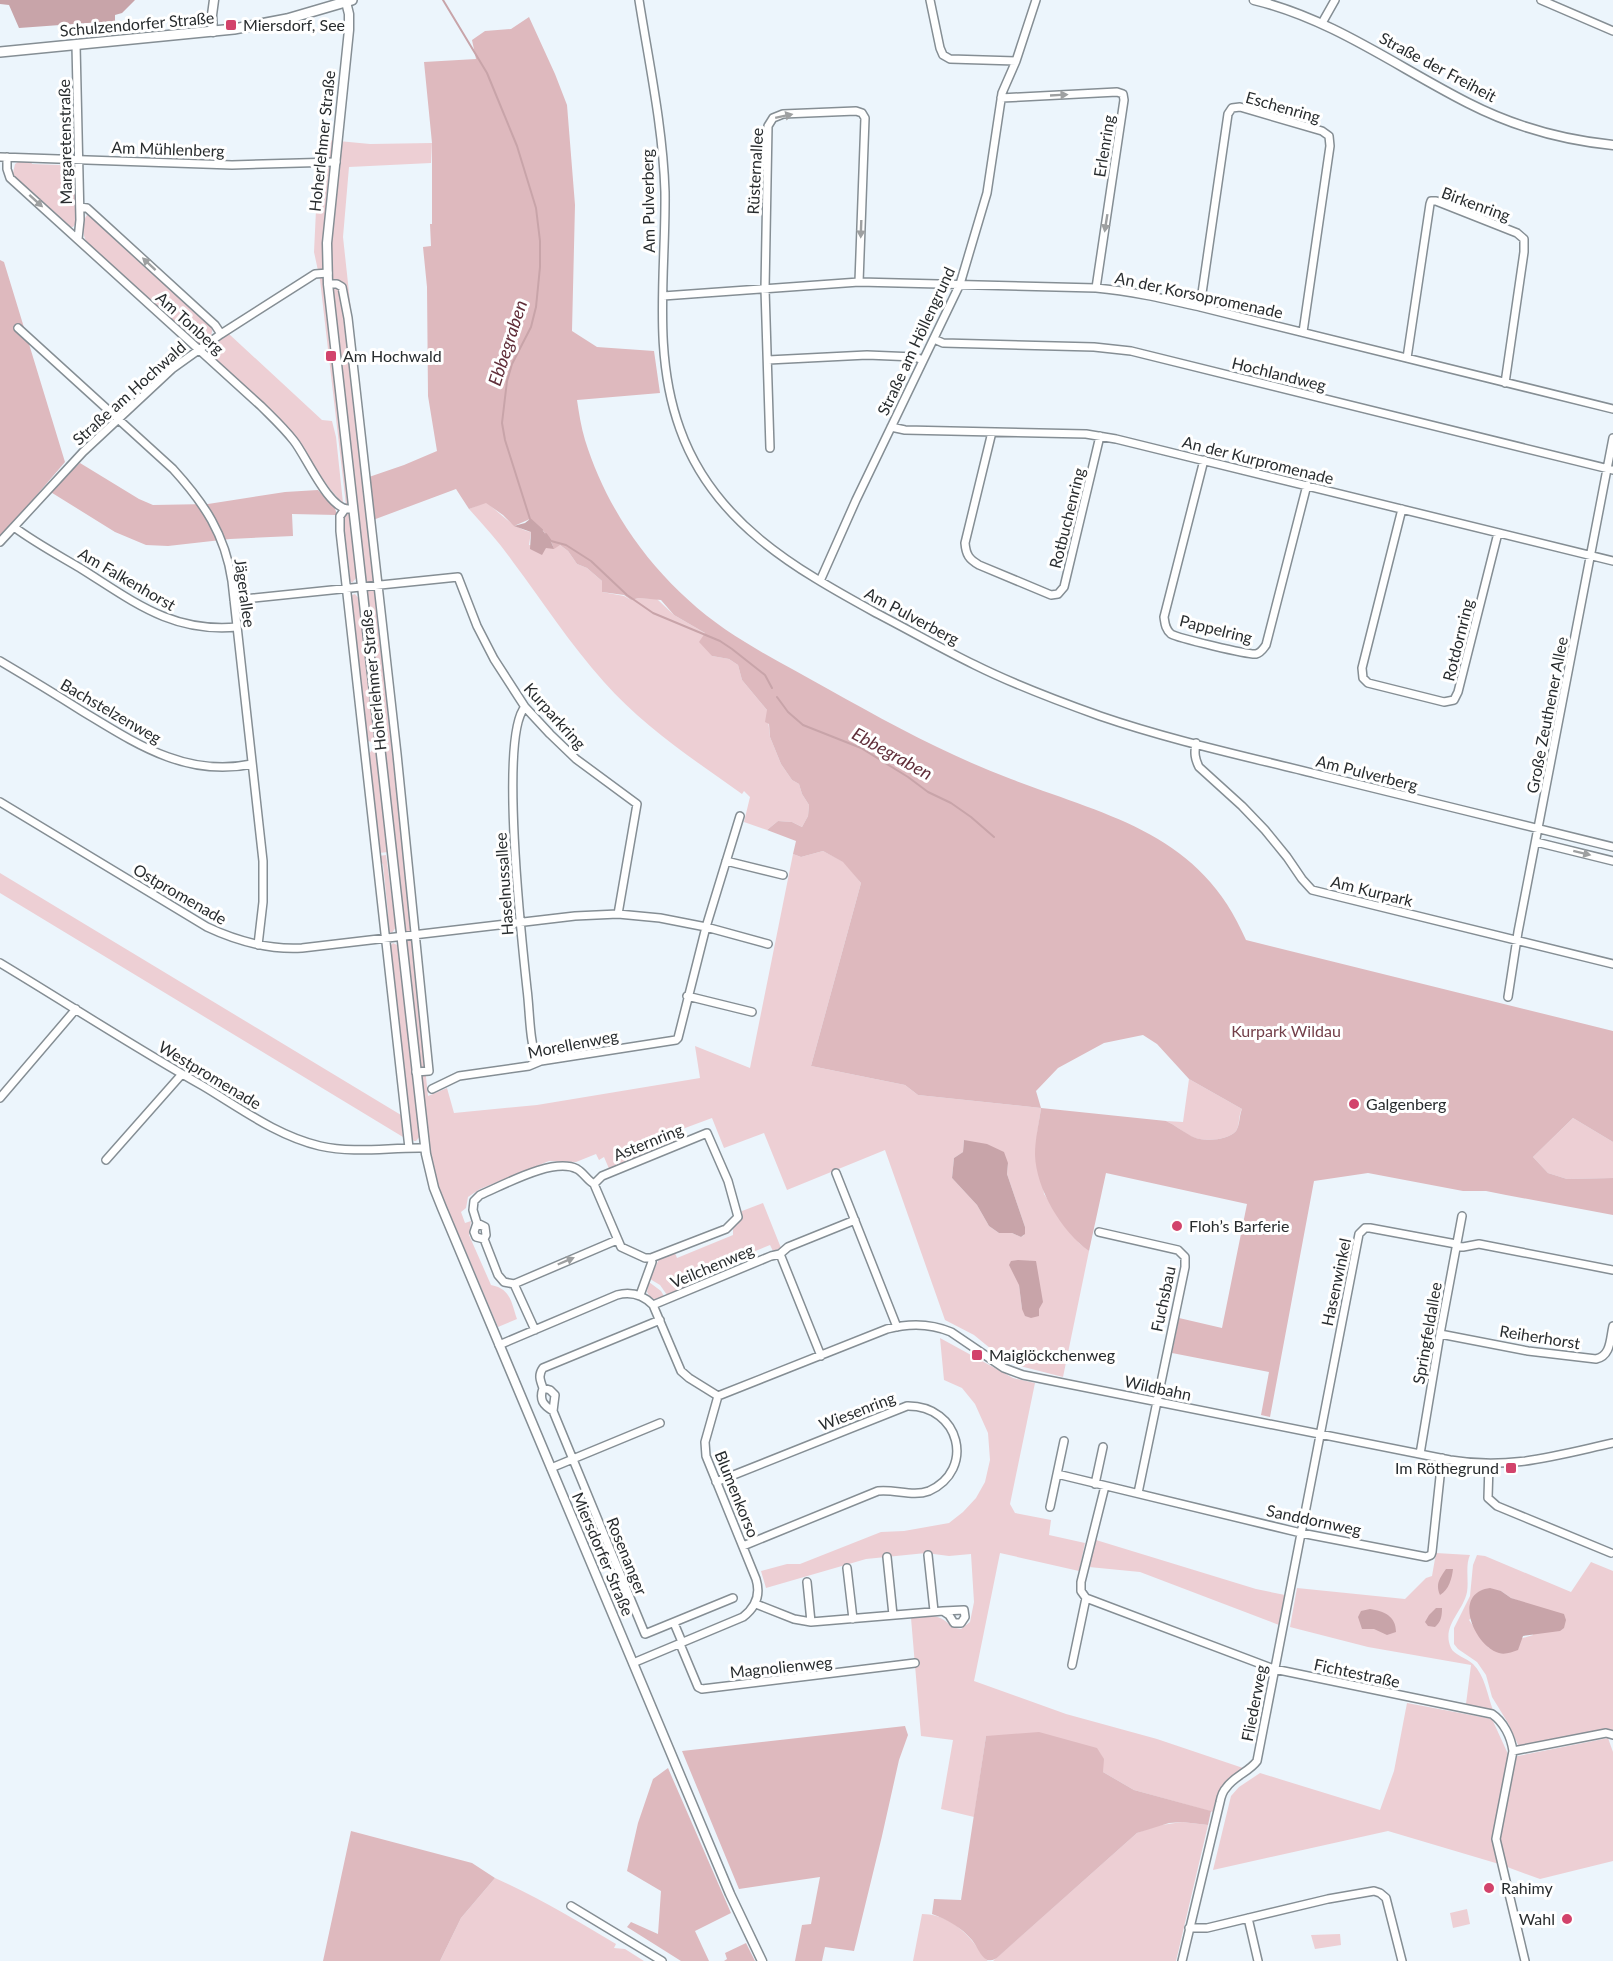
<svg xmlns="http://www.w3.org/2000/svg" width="1613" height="1961" viewBox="0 0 1613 1961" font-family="Lato,sans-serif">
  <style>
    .green { fill: #edcfd4; fill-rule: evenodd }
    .forest { fill: #deb9be; fill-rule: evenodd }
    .water { fill: #c8a4a9 }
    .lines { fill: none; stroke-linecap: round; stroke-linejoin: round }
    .stream { stroke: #c8a4a9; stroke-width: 2 }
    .minor-casing { stroke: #858e94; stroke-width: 10 }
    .tertiary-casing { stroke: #858e94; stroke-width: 11 }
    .secondary-casing { stroke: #858e94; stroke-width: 12 }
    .minor { stroke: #fff; stroke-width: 7 }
    .tertiary { stroke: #fff; stroke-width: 8 }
    .secondary { stroke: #fff; stroke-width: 9 }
    .oneway { fill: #9ea0a1 }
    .poi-dot { fill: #d2436b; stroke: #fff; stroke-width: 2 }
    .labels { text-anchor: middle; stroke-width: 6; stroke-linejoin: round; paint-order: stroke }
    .street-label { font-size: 16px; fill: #282c2e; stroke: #fff }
    .poi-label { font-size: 16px; fill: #282c2e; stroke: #fff; text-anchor: start }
    .park-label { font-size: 16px; fill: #723e48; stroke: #fff }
    .water-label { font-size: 18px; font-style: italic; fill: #602e39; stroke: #fff }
  </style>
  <rect width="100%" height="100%" fill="#ecf5fc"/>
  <!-- green -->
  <path class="green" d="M328,140L370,144L432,143L431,163L349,167L343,237L369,477L376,596L428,1096L447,1088L454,1113L537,1105L700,1078L695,1046L750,1068L793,854L801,857L823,851L844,862L861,883L811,1066L905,1085L918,1095L1041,1108L1037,1135L1044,1194L1079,1243L1089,1251L1063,1377L1016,1365L996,1353L974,1335L945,1320L885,1150L787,1190L764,1133L724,1148L712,1118L677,1131L681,1142L610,1171L604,1157L599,1160L596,1154L576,1162L549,1161L480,1189L468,1197L466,1208L461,1212L465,1223L471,1221L469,1235L491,1285C511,1289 511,1302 517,1319L498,1327L438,1186L428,1141L348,420L340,421L349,502L346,505L320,280L314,252L316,210L321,209ZM964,1140L1008,1163L1007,1174L1025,1227L1024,1235L1021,1237L1012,1233H999L989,1226L977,1205L952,1178L954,1158L963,1152ZM1030,1260L1022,1309L1019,1285Z
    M31,161L32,164L60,165L62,163H70L75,167L77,222L73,227H68L14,177L13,173L15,164L18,162Z
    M90,214L213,327L211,336C206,341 200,346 193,341L88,244C82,236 81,222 87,215Z
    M229,334L322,420L332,421L336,437L343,503C318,479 305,446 281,420C260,398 235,378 212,357L209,352L211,346Z
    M486,502C501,514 513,528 531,532L529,545L546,547L560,545L568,551L577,564L587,568L602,581V592L624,596L631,600L639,598L657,599L674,615L705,633L712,656L729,659L738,665L742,680L767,710L770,737L781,764L792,780L799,784L802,794L809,805L808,816L802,827L792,822L778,821L767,830L744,822L750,797L744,791L742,794C694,760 643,726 604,682C570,644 543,602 513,562C500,543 484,526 469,509Z
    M350,513L357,577L352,583L348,578L350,576L344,527L341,525L345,515Z
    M355,594L360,600L375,738L372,742L368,741L366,736L350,600L352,595Z
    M373,749L376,751L388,852L379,853L368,755Z
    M386,855L396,927L392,933L388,931L386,917L388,914L383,864L380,862L379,856Z
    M0,873L401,1115L403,1137L0,893Z
    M393,943L397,945L398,950L420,1136L416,1141H414L410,1136L389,947Z
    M1189,1079L1242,1109C1238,1116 1240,1125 1236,1131C1228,1141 1201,1142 1190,1136C1182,1131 1175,1125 1166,1121L1183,1122Z
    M1573,1118L1613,1142V1178L1567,1179L1548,1173L1533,1157Z
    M763,1203L781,1248L773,1251L770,1245L687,1279L689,1285L667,1295L660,1285L650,1279L659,1259L675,1253L677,1258L733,1235V1229L742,1218V1211Z
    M649,1282L661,1291L665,1298C656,1301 651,1300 647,1292Z
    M940,1338L1013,1378L1035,1383L1010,1504L1015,1513L1051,1520L1049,1535L1085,1543L1079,1571L1000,1553L974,1681L1066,1714L1157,1739L1243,1768C1223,1785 1219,1784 1213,1812L1134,1790L1103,1772L986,1736L974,1817L941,1809L953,1740L921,1736L911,1618C927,1616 940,1612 951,1627L961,1629L970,1622L974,1602L971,1554L949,1556L926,1553L866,1559L766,1588L761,1571L787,1564H800L881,1532L904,1531L949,1523L963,1512L976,1498L985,1482L990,1460L988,1433L975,1404L962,1388L944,1380Z
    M1096,1540L1256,1589L1285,1595L1279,1625L1140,1572L1089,1567Z
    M1436,1553L1470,1555C1465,1566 1469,1580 1467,1592C1463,1612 1441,1626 1451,1648C1454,1655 1467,1658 1473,1664C1485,1676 1487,1694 1493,1710L1466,1704L1471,1665L1368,1647L1290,1627L1297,1588L1405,1599L1426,1578L1432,1576Z
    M1477,1555L1485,1556L1571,1592L1591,1562L1613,1571V1731L1608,1729L1519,1747L1508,1723L1492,1697L1486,1675L1477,1662L1458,1649L1454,1644V1628L1470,1596L1473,1565ZM1501,1591L1511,1598L1525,1603L1533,1635L1489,1648L1469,1620Z
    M1407,1703L1492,1719L1508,1754L1518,1756L1608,1738L1613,1752V1861L1540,1879L1499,1864L1388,1831L1213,1870L1231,1796L1239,1787L1260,1773L1380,1810L1394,1771Z
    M1182,1822L1208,1825L1176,1961H993L1137,1833L1155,1826Z
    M495,1878C537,1897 576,1920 616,1944L614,1948L625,1949L644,1961H440L461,1918Z
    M1467,1909L1470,1924L1453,1928L1450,1913Z
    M922,1914C943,1914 960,1926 973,1942C978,1948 982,1956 988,1961H913Z
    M1340,1934L1341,1945L1315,1949L1311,1935Z"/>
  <!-- forest -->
  <path class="forest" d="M529,17L555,74L567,105L575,205L572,331L597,347L654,351L660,393L577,400C579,413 581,427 585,440C611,524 670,597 745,642C772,659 800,673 828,689C887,722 947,755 1011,779C1108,816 1201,833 1246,940L1613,1031V1142L1573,1118L1533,1157L1548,1173L1567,1179L1613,1178V1215L1506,1195L1486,1191H1463L1368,1173L1314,1181L1270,1417L1261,1415L1269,1372L1172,1353L1179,1318L1222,1328L1247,1204L1106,1173L1089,1251C1062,1232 1036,1189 1035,1155C1035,1139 1039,1123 1041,1108L918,1095L905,1085L811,1066L861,883L843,862L823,851L801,857L793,854L796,841L767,830L778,821L792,822L802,827L808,816L809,805L802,794L799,784L792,780L781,764L770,737L769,724L765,722L767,710L742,680L738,665L729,659L712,656L699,642L705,633L674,615L661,600L639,598L631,600L624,595L602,592V581L587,568L577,564L568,551L560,545L554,549C550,536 540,528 530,519L514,526L503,515L486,503L469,509L456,489L373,520L369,477L404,465L437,451L428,396L427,287L423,247L431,246L430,224H432V143L424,62L476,59L472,40L485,31L511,29ZM1143,1035L1157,1044L1189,1079L1242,1109C1239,1116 1240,1125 1236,1131C1228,1141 1201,1142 1191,1136C1182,1131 1175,1125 1166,1121L1041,1108L1036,1091L1058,1068L1104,1043Z
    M0,260L4,262L65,462L0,538Z
    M80,463L139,499L153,505L208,504L285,492L318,490L335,508L337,515L292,514L293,536L230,539L168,546L146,545L115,532L49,491Z
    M905,1726L908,1735L899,1760L882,1836L854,1951L825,1947L822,1961H795L802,1925L811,1924L820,1877L739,1889L682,1751Z
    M1039,1732L1097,1748L1104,1759L1103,1772L1134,1790L1211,1811L1208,1825L1182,1822L1169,1823L1137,1833L999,1956C995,1960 992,1961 987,1960C980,1956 977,1946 972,1940C961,1927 948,1920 932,1914L934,1899L961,1900L986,1736Z
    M668,1768L731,1913L695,1931L709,1961H681L627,1927L631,1922L658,1934L661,1891L627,1871L638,1823L653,1779Z
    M351,1831L472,1863L495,1878L461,1918L440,1961H323Z
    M746,1943L755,1961H724L727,1959L725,1953Z"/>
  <!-- water -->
  <path class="water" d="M0,0H135L122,13L115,15V21L19,28L9,5L0,4Z
    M530,519C540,528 550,536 554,549L546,548L542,555L530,549L531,532L514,526L525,523Z
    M964,1140L987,1144L1004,1152L1008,1163L1007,1174L1025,1227V1234L1021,1237L1012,1233H999L989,1226L977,1205L952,1178L954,1158L963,1152Z
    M1018,1260L1036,1261L1043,1302L1039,1309V1316L1031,1318L1025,1316L1022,1309L1019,1285L1009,1265L1011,1261Z
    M1446,1569H1453C1452,1578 1449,1590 1440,1595C1435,1584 1440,1578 1446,1569Z
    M1490,1588L1501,1591L1511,1598L1564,1614L1566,1620L1564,1628L1560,1631L1523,1636L1518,1650C1512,1652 1505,1655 1499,1653C1475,1647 1451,1593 1490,1588Z
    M1436,1608H1442C1442,1616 1441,1622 1435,1627L1428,1626L1425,1622L1429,1615Z
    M1370,1609C1384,1611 1396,1616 1396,1632L1387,1635L1374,1629H1362L1358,1617L1361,1611Z"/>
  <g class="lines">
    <!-- stream -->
    <path class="stream" d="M443,0L487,73L517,146L536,208L540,241V267L536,307L531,327L512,364L507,381L502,423L505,440L530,519L542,530
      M546,534L551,541L566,545L591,561L627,595L653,613L720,641L732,649L765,675L772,688
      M777,697L788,712L803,725L861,748L908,777L928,792L951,803L971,817L994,837"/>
    <defs>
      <path id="minor" d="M639,0C649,63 663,128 665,192C666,272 652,352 680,429C713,522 794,568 876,613C909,630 942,649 975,665C1015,685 1058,701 1100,716C1170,740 1244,756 1316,774C1415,798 1514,823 1613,847
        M930,0L940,48L943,55L950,59L1016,61
        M1541,0L1613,31
        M1322,23L1335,0
        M76,45L80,220L78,239
        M1001,98L1117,92L1123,94L1124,100L1096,288
        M0,157L232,165L336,162
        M7,157V169L10,178L261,406C272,417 284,428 294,441C306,456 329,510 349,509
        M80,207L87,208L98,218L215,325L221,334
        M328,284H337L342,287L348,318L397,754L429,1071L416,1072
        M663,296L859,282L1096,288C1131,291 1165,299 1200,307L1613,409
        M1200,307L1228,114L1232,108L1240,107L1322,131L1329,136L1330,146L1303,332
        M18,328L173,469C204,503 225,534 232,581L263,861V902L258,945
        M934,339L943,343L1094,347L1131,351L1613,470
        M1407,358L1430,204L1431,201H1436L1517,233L1524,239V252L1505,383
        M768,360L867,355L915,357L923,360
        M891,427L905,430L1086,434L1116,439L1613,561
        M992,432L965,543C966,555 969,559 979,565L1051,595L1058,594L1064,587L1100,436
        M770,448L765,289L768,126L773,118L783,114L856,111L862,113L865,118L859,282
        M1204,460L1164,617C1165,623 1165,629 1171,634C1178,638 1248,655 1256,654C1261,653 1263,649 1266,645L1307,485
        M345,509L340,516V531L409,1148
        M1402,509L1362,668L1363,678L1368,683L1444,702L1454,700L1458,692L1498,533
        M14,527C34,542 58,555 80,568C133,601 171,633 237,627
        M0,542L83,452L172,369L221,334L315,274L328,273
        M820,581L856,500L960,284L987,193L1002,93L1016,61L1036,0
        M234,600L458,577L477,626L494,659L525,707L550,734L576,759L637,804L618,914
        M0,661C27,677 55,694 82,711C135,743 186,778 252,764
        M525,707C499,735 522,943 527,989C530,1012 529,1039 537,1061
        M1196,743C1194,753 1195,759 1199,767L1242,806L1265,830L1287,857L1302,879L1312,890L1613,964
        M0,802L207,927C237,941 268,950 302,948L575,916L618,914L660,918L706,927L768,944
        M1536,842L1613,861
        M726,861L783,875
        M0,963C68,1004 134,1047 203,1086C240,1108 277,1136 320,1146C355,1154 390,1147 425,1148
        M687,996L752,1012
        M1508,997L1518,932L1613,438
        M432,1089L459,1076L529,1066L541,1061L676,1040L678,1038L706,927L740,816
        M0,1098L76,1009
        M106,1160L182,1074
        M836,1173L897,1327
        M477,1223L485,1227L486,1235L484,1239L498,1275L504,1282L514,1284L617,1240
        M1099,1232L1178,1250L1185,1257V1267L1138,1493
        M484,1239L476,1237L474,1232L477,1223L473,1210L474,1201L480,1195C504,1185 553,1157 577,1169C584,1173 587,1180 594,1184L621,1247L645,1258H651L726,1229L738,1217L728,1181L707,1133L602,1176L594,1184
        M1456,1246L1463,1247L1479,1244L1613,1270
        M780,1254L788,1247L855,1220
        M514,1284L535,1330
        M640,1295L652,1262L651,1258
        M653,1305L771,1256L780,1254L821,1356
        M660,1320L543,1368C538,1375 540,1380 543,1388L550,1390L555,1395L553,1411L645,1634L733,1598
        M1440,1334L1528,1351L1596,1359C1611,1356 1610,1339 1613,1326
        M499,1345L617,1295C632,1291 643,1295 653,1305L681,1371L689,1378L718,1396
        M543,1388C539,1400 543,1405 553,1411
        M718,1396L887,1329C909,1323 930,1323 951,1332L1004,1368L1023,1375L1450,1460C1510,1470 1554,1456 1613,1443
        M1420,1454L1440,1334L1462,1216
        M1489,1464L1488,1498L1497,1506L1611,1553
        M551,1468L660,1423
        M1057,1474L1301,1533L1426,1557L1431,1555L1432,1552L1442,1458
        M716,1482L907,1406C960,1405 976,1470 929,1491C913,1497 895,1489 878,1491L743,1546
        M1095,1484L1103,1447
        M1105,1486L1081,1582V1591L1086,1598L1274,1669L1492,1714C1504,1722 1511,1737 1513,1751L1496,1839L1525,1961
        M1050,1507L1064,1441
        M928,1555L934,1611
        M887,1557L893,1615
        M847,1568L853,1619
        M807,1582L811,1622
        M756,1604L794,1619L811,1622L943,1611L949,1615L954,1623H961L965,1617L964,1610L943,1611
        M674,1623L682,1642
        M680,1644L698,1687L702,1689L915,1663
        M633,1663L743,1617C756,1607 761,1595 756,1579L706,1456L705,1442L718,1396
        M1072,1665L1086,1598
        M1513,1751L1606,1733L1613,1735
        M571,1906L662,1961
        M1248,1918L1258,1961
        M1189,1928H1207L1328,1899L1374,1891L1380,1893L1386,1898L1402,1961
        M1182,1961L1220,1802C1221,1797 1223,1791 1226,1788C1234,1776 1249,1772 1257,1761L1359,1234L1365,1228H1370L1456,1244"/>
      <path id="tertiary" d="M1254,0C1333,19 1397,67 1468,103C1513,126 1563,140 1613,145
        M346,2L349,14V30L327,243L328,284L426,1154L434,1188L442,1208L730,1894L762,1961
        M213,32L212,15L214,0"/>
      <path id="secondary" d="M0,52L234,29L287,19L352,0"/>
    </defs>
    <!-- minor casing -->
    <use href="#minor" class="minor-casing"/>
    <!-- tertiary casing -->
    <use href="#tertiary" class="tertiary-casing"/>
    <!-- secondary casing -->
    <use href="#secondary" class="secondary-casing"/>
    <!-- minor -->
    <use href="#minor" class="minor"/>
    <!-- tertiary -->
    <use href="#tertiary" class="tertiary"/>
    <!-- secondary -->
    <use href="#secondary" class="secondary"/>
  </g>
  <!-- one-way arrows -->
  <defs><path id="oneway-solid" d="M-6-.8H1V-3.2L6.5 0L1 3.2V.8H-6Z" transform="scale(1.5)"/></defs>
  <g class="oneway">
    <use href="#oneway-solid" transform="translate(1059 95) rotate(-3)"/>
    <use href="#oneway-solid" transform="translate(784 116) rotate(-12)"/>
    <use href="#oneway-solid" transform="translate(36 201) rotate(42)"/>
    <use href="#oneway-solid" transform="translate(1106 223) rotate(99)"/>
    <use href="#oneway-solid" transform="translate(861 229) rotate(92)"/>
    <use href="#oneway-solid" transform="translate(149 264) rotate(-137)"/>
    <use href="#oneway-solid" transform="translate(1582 853) rotate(14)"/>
    <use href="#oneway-solid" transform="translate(566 1261) rotate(-23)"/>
  </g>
  <!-- markers -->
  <g class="poi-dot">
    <rect x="225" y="19" width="12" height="12" rx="3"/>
    <rect x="325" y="350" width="12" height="12" rx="3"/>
    <circle cx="1354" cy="1104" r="6"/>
    <circle cx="1177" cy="1226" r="6"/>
    <rect x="971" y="1349" width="12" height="12" rx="3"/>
    <rect x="1505" y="1462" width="12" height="12" rx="3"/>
    <circle cx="1489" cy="1888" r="6"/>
    <circle cx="1567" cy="1919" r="6"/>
  </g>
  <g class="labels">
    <!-- street labels -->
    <g class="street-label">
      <text transform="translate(137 24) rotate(-5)" y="6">Schulzendorfer Straße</text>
      <text transform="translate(1438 67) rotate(28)" y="6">Straße der Freiheit</text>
      <text transform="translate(1283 107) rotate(16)" y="6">Eschenring</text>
      <text transform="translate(322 141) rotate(-84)" y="6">Hoherlehmer Straße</text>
      <text transform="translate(65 142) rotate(-91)" y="6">Margaretenstraße</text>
      <text transform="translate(1104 146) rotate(-81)" y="6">Erlenring</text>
      <text transform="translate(168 149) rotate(2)" y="6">Am Mühlenberg</text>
      <text transform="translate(755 171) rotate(-87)" y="6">Rüsternallee</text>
      <text transform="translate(648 201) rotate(-91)" y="6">Am Pulverberg</text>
      <text transform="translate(1476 204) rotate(20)" y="6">Birkenring</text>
      <text transform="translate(1199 295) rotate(12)" y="6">An der Korsopromenade</text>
      <text transform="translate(190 323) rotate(42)" y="6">Am Tonberg</text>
      <text transform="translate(916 341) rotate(-65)" y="6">Straße am Höllengrund</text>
      <text transform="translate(1279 374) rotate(14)" y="6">Hochlandweg</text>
      <text transform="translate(129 393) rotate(-42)" y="6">Straße am Hochwald</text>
      <text transform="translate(1258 460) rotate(14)" y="6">An der Kurpromenade</text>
      <text transform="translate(1067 518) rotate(-76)" y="6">Rotbuchenring</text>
      <text transform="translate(127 579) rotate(30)" y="6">Am Falkenhorst</text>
      <text transform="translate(245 593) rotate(82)" y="6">Jägerallee</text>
      <text transform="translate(912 616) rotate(28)" y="6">Am Pulverberg</text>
      <text transform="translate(1216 629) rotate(14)" y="6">Pappelring</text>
      <text transform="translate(1458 640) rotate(-76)" y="6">Rotdornring</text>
      <text transform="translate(373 680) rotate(-96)" y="6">Hoherlehmer Straße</text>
      <text transform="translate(111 711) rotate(30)" y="6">Bachstelzenweg</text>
      <text transform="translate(1547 715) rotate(-79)" y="6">Große Zeuthener Allee</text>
      <text transform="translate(555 716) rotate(48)" y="6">Kurparkring</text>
      <text transform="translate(1367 773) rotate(14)" y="6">Am Pulverberg</text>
      <text transform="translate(504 884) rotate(-94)" y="6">Haselnussallee</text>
      <text transform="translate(1372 891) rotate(14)" y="6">Am Kurpark</text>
      <text transform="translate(180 894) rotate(30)" y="6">Ostpromenade</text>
      <text transform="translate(573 1044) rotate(-11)" y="6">Morellenweg</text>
      <text transform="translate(210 1075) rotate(31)" y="6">Westpromenade</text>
      <text transform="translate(648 1142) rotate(-22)" y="6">Asternring</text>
      <text transform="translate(712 1266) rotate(-23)" y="6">Veilchenweg</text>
      <text transform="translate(1336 1282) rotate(-78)" y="6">Hasenwinkel</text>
      <text transform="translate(1163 1299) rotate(-78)" y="6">Fuchsbau</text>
      <text transform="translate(1427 1333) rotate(-80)" y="6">Springfeldallee</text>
      <text transform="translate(1540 1337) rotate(9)" y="6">Reiherhorst</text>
      <text transform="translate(1158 1388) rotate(12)" y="6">Wildbahn</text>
      <text transform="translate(857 1411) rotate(-21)" y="6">Wiesenring</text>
      <text transform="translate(737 1494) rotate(68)" y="6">Blumenkorso</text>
      <text transform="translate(1314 1520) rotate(12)" y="6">Sanddornweg</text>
      <text transform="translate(603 1554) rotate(67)" y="6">Miersdorfer Straße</text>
      <text transform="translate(627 1556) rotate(68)" y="6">Rosenanger</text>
      <text transform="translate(781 1667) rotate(-6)" y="6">Magnolienweg</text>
      <text transform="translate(1357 1673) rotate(12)" y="6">Fichtestraße</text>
      <text transform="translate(1254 1703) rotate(-79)" y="6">Fliederweg</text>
    </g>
    <!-- poi labels -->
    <g class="poi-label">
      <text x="243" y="31">Miersdorf, See</text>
      <text x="343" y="362">Am Hochwald</text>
      <text x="1366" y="1110">Galgenberg</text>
      <text x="1189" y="1232">Floh’s Barferie</text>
      <text x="989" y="1361">Maiglöckchenweg</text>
      <text x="1499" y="1474" text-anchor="end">Im Röthegrund</text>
      <text x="1501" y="1894">Rahimy</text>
      <text x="1555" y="1925" text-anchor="end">Wahl</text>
    </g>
    <!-- park labels -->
    <g class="park-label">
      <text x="1286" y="1037">Kurpark Wildau</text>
    </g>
    <!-- water labels -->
    <g class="water-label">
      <text transform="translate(508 343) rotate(-72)" y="6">Ebbegraben</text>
      <text transform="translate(892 754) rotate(29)" y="6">Ebbegraben</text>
    </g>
  </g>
</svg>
